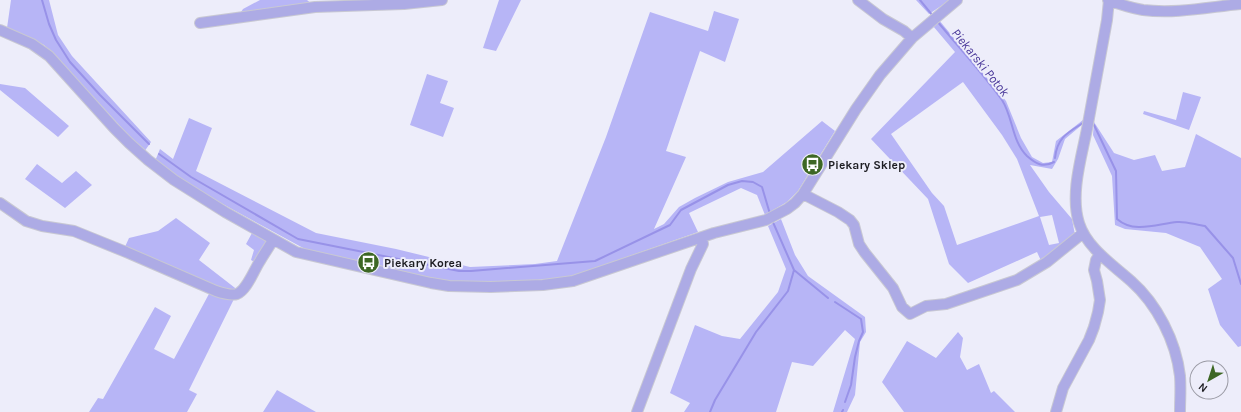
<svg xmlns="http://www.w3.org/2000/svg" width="1241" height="412" viewBox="0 0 1241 412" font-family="Karla,sans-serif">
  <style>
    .green { fill: #b7b5f6; fill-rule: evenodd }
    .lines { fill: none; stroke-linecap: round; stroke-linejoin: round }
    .stream { stroke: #9892e8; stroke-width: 2 }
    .minor-casing { stroke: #c8c8d3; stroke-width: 12 }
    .minor { stroke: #adabe5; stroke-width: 10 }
    .labels { text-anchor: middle; stroke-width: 4; stroke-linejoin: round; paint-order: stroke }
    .poi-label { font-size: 12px; font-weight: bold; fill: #1e1e23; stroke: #ededfa; text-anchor: start }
    .water-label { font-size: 13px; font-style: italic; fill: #473598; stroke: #ededfa }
  </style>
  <rect width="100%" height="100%" fill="#ededfa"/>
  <!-- green -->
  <path class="green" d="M11,0H49L58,35L72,56L151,142L144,152L61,62L44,45L7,28Z
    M260,0H307L313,5L239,15L243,9Z
    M499,0H521L496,51L483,48Z
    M916,0H950L929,14Z
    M714,11L739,19L725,62L700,51L666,151L686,157L654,229L664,224L679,207L695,198L728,182L763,172L822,121L835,131L798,191L787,202L765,215L757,195L741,188L689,213L698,232L570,277L505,283L445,282L389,270L387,267L364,262L363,265L305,249L186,184L155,161L160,149L173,159L189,118L212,128L196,171L316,233L396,249L470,267L535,264L557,261L606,137L650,12L708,31Z
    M939,20L1006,101L1021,138L1032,157L1043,163L1052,162L1056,141L1083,120V124L1065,139L1058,159L1052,169L1030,165L1049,192L1072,219L1075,235L1042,263L1037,252L968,283L949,264L928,199L871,139L955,52L933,26ZM963,82L1002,135L1017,159L1039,216L957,245L944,206L932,193L891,134ZM1052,215L1059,243L1049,245L1040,217Z
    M427,74L448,81L440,103L454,108L443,137L410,125Z
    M0,84L25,88L69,126L58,137L0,90Z
    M1183,92L1201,97L1189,130L1143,114L1144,111L1176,120Z
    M1094,122L1114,153L1134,160L1155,155L1162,171L1185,167L1196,134L1241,158V346L1238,347L1220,325L1208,289L1222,279L1200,247L1166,233L1125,229L1115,225L1112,176L1093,135Z
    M37,164L62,183L76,171L92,185L65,208L25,179Z
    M176,218L210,243L199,260L239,291L230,292L124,249L129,238L158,231Z
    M781,219L795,255L808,276L865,317L866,332L860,342L855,395L847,412H833L855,339L845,330L813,366L792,362L776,412H684L690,403L670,393L695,325L722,336L740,339L778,292L786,269L768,226Z
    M252,233L269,243L256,263L251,260L254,250L246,244Z
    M210,292L234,299L189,390L197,394L187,412H89L98,398L103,399L155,307L171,316L154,349L174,359Z
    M958,332L963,338L960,357L967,370L979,364L991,393L994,391L1015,412H904L882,382L907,341L936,358Z
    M277,390L316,412H263Z"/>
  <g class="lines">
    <!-- stream -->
    <path class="stream" d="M42,0L49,24L56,40L70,62L100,95L149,144
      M920,0L933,16
      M937,21C952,39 967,56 981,73C988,82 996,91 1002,100C1013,117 1012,142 1027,156C1036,164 1043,168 1054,162
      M1094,125L1116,171L1117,219C1134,234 1157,224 1177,222C1186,221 1196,225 1205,226L1233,258L1241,284
      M159,154L191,177L298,239L459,271H471L595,261L670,225L681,210L728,185L742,181L753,182L762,187L770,214
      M1055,158C1057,138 1067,133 1083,123
      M772,220L794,270L828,298
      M835,302L861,319L863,332L859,341L855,357L851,385L845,402
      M710,412L715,400L756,332L788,291L794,270
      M842,412L843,410"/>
    <defs>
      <path id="minor" d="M858,0L883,19L904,31L912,38
        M1108,0C1119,4 1131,8 1143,10C1176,14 1209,7 1241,4
        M1109,0L1107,20C1101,53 1095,85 1089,118C1084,150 1069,191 1079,223C1087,248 1112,264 1131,281C1157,304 1176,341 1180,376C1181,388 1180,400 1180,412
        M200,23L315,7L404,4L442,0
        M0,30L32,44L49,56L114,128L129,143L148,160L174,180L225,212L296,252L431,283L449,286L491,287L543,285L573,281L714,233L766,220L787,209L795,203L803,194L856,109L880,75L912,38L957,0
        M803,194L838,212L850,220L854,225L859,244L865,253L893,288L902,307L910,314L926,306L946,304L1017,280L1047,262L1083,233
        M0,203L26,221L42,226L74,231L126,252L216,291C222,293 231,296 237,294C247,290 254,270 260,261C264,254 269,247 273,240
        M637,412L691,269L703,244L702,237
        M1056,412L1063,388L1089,340L1094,327L1098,312L1100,300L1097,281L1094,270L1096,260L1100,254"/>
    </defs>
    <!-- minor casing -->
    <use href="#minor" class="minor-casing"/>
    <!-- minor -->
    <use href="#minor" class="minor"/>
  </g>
  <!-- icons -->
  <defs>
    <symbol id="bus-disc" viewBox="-11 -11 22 22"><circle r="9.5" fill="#3d6724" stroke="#ededfa"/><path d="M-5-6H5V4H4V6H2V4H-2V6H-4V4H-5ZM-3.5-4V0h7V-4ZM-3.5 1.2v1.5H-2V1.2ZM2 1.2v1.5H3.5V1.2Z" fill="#fff"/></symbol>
  </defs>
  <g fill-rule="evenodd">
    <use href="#bus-disc" x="800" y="152" width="25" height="25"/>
    <use href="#bus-disc" x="356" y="250" width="25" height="25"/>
  </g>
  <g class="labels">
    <!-- poi labels -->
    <g class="poi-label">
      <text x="828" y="169">Piekary Sklep</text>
      <text x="384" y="267">Piekary Korea</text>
    </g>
    <!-- water labels -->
    <g class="water-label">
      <text transform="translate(981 62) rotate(51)" y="5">Piekarski Potok</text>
    </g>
  </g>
  <!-- north arrow -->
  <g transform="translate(1209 380) rotate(219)"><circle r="19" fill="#ededfa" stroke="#9a9aa4"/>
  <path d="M0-3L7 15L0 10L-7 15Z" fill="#3d6724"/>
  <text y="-6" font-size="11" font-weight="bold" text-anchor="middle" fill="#1e1e23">N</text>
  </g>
</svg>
